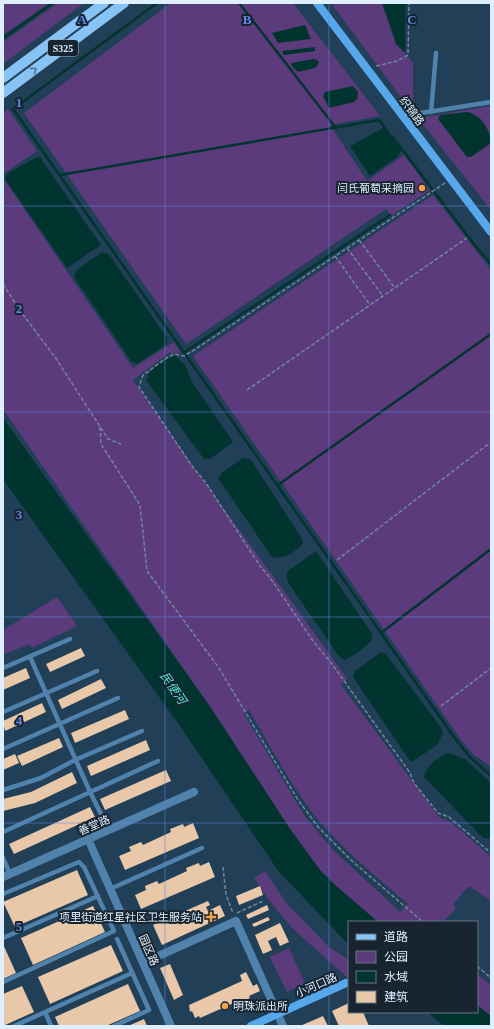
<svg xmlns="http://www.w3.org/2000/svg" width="494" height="1029" viewBox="0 0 494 1029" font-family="'Times New Roman','Noto Sans SC',serif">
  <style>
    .green { fill: #5c3b7c; fill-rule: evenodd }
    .water { fill: #02342f }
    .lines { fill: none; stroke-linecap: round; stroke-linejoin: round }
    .stream { stroke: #02342f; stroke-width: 2.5 }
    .building { fill: #e8c8a9 }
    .path { stroke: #6f889c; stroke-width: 1.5; stroke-dasharray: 4 2; stroke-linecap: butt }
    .lane { stroke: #5182ac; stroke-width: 4.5 }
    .street { stroke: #5182ac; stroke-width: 8 }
    .secondary { stroke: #56a8eb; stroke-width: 8 }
    .primary { stroke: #88c3f6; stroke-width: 10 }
    .oneway { stroke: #507493 }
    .grid { fill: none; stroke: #6187e6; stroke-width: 1; stroke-opacity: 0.55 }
    .poi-dot { fill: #f5a246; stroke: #182530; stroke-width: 1.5 }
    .labels { text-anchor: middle; stroke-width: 4; stroke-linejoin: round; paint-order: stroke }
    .shield { fill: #182530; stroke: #a3b3c1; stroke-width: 1 }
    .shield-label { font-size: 10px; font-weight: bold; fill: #def0ff }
    .street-label { font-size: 11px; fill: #def0ff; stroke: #182530 }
    .poi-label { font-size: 11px; fill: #def0ff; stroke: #182530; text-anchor: end }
    .water-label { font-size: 12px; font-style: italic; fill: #55e6d7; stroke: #182530 }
    .grid-label { font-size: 13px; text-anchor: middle; font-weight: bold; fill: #6187e6; stroke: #182530; stroke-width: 4; stroke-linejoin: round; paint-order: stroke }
  </style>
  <rect width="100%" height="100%" fill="#223f58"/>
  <!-- green -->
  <path class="green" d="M3,3H49L3,35Z
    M58,3H84L3,64V42Z
    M171,3H293L380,116L330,125L367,181L404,155L430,190L391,216L386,209L186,344L24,113Z
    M331,3H406L405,53L413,63V104H406Z
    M491,106V210L418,118Z
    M8,109L37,151L3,174V113Z
    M3,178L133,368L174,342L181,353H169L133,380L198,473L328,652L347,679L341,685L439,817L451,822L491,857V901L469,886L453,904L456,909L442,922H378L335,885L320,870L290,829L211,708L3,409ZM249,710C272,748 292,789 321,823C347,853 378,878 408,904L400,912L332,849L304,815L244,714Z
    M433,195L491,270V767L472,753L462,741L193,356Z
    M57,597L77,626L32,648L29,644L3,655V630Z
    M265,871L287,904L329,947L349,960V979L292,928L268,899L254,878Z
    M289,948L305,983L287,992L270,957Z
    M477,974L491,985V1016L477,1005Z"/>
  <!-- water -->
  <path class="water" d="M382,3H406L405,53L396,44Z
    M305,25L311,39L278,43L272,33Z
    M315,47V51L284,55L282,51Z
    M313,59L317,60L319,63L315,68L298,72L291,65L292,63Z
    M353,86L358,92L357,99L354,102L329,108L323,96L325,92Z
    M466,112C480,113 491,130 491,143L471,157H467L438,119L440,115Z
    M385,127L402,150L396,158L370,176L350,146Z
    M39,156L101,245L67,268L5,179L8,173Z
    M101,253H107L111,257L167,338V344L137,364L131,361L74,277L76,270Z
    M175,356L185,365L192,382L233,442L210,459H204L146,380C151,368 162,360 175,356Z
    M3,418L211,708L290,829L320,870L335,885L378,922H349V945L279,872L182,729L3,479Z
    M243,458L251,460L301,537L303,543C296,552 283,560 272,557L218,478L223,472Z
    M316,551L372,634V640C364,648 355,656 344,660L338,655L289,584L286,576L288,571Z
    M381,652L386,654L440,726L443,732L438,744L412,762L407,757L353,677L355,671Z
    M449,753L465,759L491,783L490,839L483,838L424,777C426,766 439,756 449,753Z
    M477,1005L491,1016V1026H444L427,1012H477Z"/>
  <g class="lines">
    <!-- stream -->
    <path class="stream" d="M157,3L13,109L454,737L469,756L491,776
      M239,3L336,128
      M3,38L53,3
      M392,136L473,243L491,264
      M60,175L379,120L387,131
      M185,352L390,215
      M278,485L491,334
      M381,633L491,549"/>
  </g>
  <!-- building -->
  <path class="building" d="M81,648L85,656L50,672L46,664Z
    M26,668L30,678L3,690V678Z
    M101,679L106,688L62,709L58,700Z
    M42,703L46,712L5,731L3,721Z
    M125,710L129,719L75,743L71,733Z
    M59,738L63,747L22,766L17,756Z
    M146,740L150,750L91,776L87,766Z
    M15,754L19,763L3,770V759Z
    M166,770L171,781L105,810L100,799Z
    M72,772L77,783L35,803L3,811V799L31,792Z
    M90,807L95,817L14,854L9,844Z
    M193,823L199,838L125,870L119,856L131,851L129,847L141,842L143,845L171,832L170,829L183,824L184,827Z
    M209,862L215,877L141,909L135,895L146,890L145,886L157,881L159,884L187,871L186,868L199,863L200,866Z
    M77,870L88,895L15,927L3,902Z
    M260,886L263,895L239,905L236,896Z
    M208,901L210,905L206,907L208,911L220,905L225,916L162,945L153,925Z
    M267,905L269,910L248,919L246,915Z
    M93,906L105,932L33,965L21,938Z
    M268,917L270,920L254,927L252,924Z
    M280,923L289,942L280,946L276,937L268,941L272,950L263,954L255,935Z
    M3,944L16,973L3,979Z
    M111,945L123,971L50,1004L38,977Z
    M170,964L183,995L174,1000L160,968Z
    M246,972L253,986L257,984L260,991L249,996L250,998L244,1001L243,999L200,1018L199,1016L195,1018L192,1011L190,1012L189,1005L242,981L240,975Z
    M128,984L140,1011L106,1026H59L55,1017Z
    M22,986L34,1012L3,1026V994Z
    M349,1003V1012H363L369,1026H339L332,1011Z
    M323,1016L328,1026H300Z
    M144,1019L147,1026H128Z"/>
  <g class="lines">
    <!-- path -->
    <path class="path" d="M376,66L397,61L408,55L409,3
      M445,183L191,352L184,356L174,354L168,357L143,375L139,387L192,466L206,483L260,566L271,579L313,641L332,664L410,773L414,783L438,813L449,817L491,853
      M359,240L395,288
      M347,248L383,296
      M335,256L370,305
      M3,284L21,312L55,357L108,439L121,444
      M247,390L467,238
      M100,427L101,444L140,505L147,571L219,668L298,800L319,828L352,861L423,922
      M337,560L491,442
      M441,706L491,668
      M223,867L226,895L233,913
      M237,913L263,901
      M477,966L491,978"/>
    <!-- lane -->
    <path class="lane" d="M431,112L436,53
      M402,116L491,102
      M30,657L90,792L109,830
      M3,668L70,639
      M3,712L97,671
      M3,749L118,698
      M3,790L41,778L75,760L142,731
      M3,832L158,761
      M3,858L10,874
      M110,889L202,848
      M3,894L79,862L84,867L114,931L3,982
      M3,938L98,896
      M45,1012L51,1026
      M14,1026L132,973
      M114,1026L149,1010L117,939"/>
    <!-- street -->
    <path class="street" d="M88,839L171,1026
      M3,877L194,792
      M143,963L236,921L283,1026"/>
    <!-- secondary -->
    <path class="secondary" d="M317,3L491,232
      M251,1026L346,983"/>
    <!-- primary -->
    <path class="primary" d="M3,78L104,3
      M3,93L124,3"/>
  </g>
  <!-- one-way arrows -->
  <defs><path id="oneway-chevron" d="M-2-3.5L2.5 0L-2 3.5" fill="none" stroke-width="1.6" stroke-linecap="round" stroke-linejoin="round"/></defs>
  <use class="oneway" href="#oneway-chevron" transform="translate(34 70) rotate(-37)"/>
  <!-- grid -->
  <path class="grid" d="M165,3V1026M329,3V1026M3,206H491M3,412H491M3,617H491M3,823H491"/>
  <!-- markers -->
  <g class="poi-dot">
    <circle cx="422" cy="188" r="4"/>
    <path d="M209 911h4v4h4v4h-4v4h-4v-4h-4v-4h4z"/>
    <circle cx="225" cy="1006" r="4"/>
  </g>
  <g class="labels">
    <!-- shield labels -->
    <rect class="shield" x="48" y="40" width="30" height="16" rx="3"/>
    <g class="shield-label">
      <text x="63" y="52">S325</text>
    </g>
    <!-- street labels -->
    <g class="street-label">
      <text transform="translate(412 111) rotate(53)" y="4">织锦路</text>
      <text transform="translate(94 825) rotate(-24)" y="4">善堂路</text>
      <text transform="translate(149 950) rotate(66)" y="4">园区路</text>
      <text transform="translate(316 985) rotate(-24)" y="4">小河口路</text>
    </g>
    <!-- poi labels -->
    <g class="poi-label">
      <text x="414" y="192">闫氏葡萄采摘园</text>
      <text x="202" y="921">项里街道红星社区卫生服务站</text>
      <text x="233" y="1010" text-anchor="start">明珠派出所</text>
    </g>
    <!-- water labels -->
    <g class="water-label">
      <text transform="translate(173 688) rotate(55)" y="4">民便河</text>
    </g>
  </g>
  <g class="grid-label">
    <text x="82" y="24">A</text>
    <text x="247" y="24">B</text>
    <text x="412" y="24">C</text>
    <text x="19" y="107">1</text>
    <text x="19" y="313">2</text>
    <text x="19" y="519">3</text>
    <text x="19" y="725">4</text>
    <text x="19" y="931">5</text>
  </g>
  <!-- border -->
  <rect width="494" height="1029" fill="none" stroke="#def0ff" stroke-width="8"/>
  <!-- legend -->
  <rect x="348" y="921" width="130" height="92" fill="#182530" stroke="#677683"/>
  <rect x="356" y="934" width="20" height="6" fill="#88c3f6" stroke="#677683"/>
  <text x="384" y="941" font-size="12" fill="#def0ff">道路</text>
  <rect x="356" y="951" width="20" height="12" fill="#5c3b7c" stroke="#677683"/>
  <text x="384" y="961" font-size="12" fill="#def0ff">公园</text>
  <rect x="356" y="971" width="20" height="12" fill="#02342f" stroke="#677683"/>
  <text x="384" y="981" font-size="12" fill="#def0ff">水域</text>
  <rect x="356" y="991" width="20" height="12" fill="#e8c8a9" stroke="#677683"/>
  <text x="384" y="1001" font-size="12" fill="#def0ff">建筑</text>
</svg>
